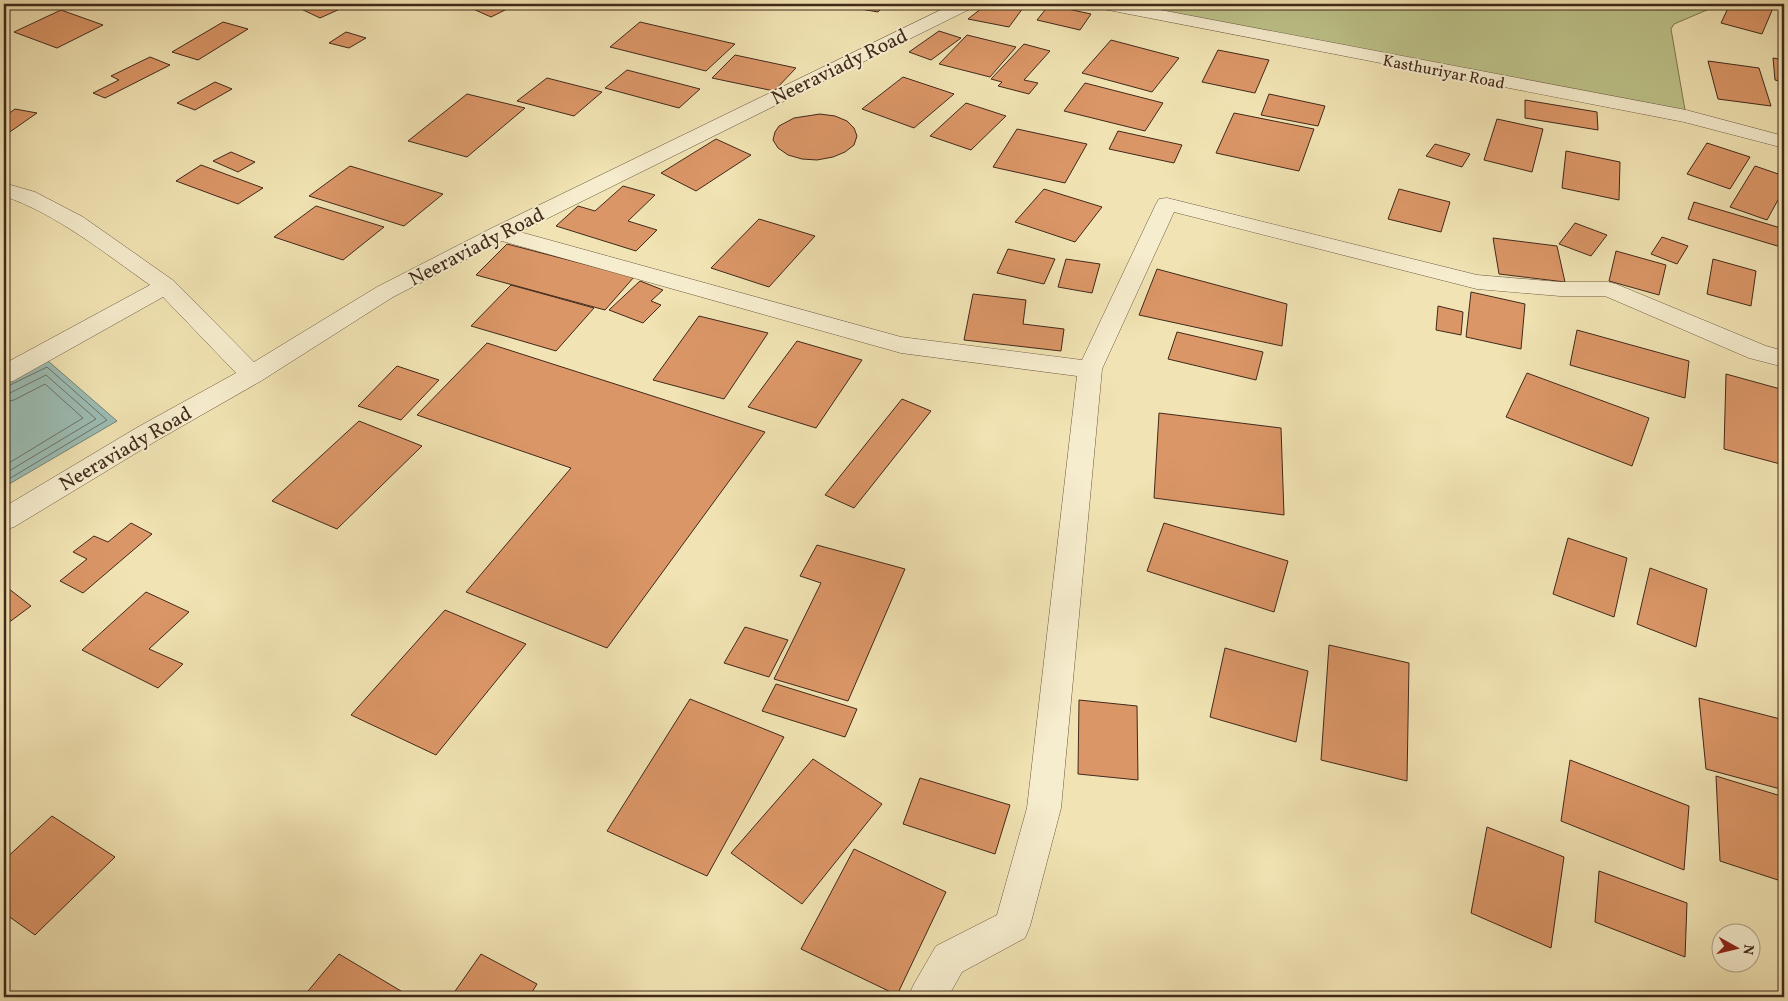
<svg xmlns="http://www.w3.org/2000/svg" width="1788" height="1001" viewBox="0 0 1788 1001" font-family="Vollkorn,serif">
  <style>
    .green { fill: #bdc38a; stroke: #7f7652 }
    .water { fill: #9cbdb4; stroke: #788277 }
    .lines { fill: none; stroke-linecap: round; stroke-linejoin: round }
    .shore { stroke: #6e7368; stroke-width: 1 }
    .building { fill: #db9667; stroke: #41291b }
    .street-casing { stroke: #6d5841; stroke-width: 1 }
    .street { fill: #f6edce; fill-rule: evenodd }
    .labels { text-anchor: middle; stroke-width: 4; stroke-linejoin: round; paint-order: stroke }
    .far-street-label { font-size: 16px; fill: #41291b; stroke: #f6edce }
    .street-label { font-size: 20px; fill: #41291b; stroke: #f6edce }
  </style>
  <rect width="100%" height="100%" fill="#f1e3b3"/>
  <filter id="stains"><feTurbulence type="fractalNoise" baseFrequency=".004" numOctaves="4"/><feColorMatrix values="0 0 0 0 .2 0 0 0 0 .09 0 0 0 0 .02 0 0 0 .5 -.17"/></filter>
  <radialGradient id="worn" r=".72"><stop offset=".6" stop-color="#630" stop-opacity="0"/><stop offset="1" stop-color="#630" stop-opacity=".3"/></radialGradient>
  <!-- green -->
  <path class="green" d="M1103,4H1716L1714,7L1674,24L1671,29L1686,116Z"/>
  <!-- water -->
  <path class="water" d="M47,360L117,421L4,487V384Z"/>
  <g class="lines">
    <!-- shore -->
    <path class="shore" d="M4,388L47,367L107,420L4,482
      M4,394L10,393L46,375L96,419L4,474
      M4,402L14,400L45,384L83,418L4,466"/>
  </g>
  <!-- building -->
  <path class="building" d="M304,4H351L320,18L297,7Z
    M462,4H517L491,17Z
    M839,4H885L878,12L838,5Z
    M987,4H1026L1009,27L968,19Z
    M1730,4H1754L1773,8L1762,34L1721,23Z
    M1049,5L1091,14L1080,30L1037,20Z
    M61,10L103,25L57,48L14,32Z
    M223,22L248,29L198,60L172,52Z
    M640,22L735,44L706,71L610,47Z
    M939,31L961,38L931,60L909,52Z
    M346,32L366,38L349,48L329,43Z
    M967,35L1016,47L990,77L939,64Z
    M1111,40L1179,58L1152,92L1082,73Z
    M1024,44L1050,51L1024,80L1038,83L1029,94L998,86L1002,82L991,79Z
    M1218,50L1269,60L1255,93L1202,82Z
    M735,55L796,68L774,91L712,78Z
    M150,57L170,65L105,98L93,93L119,80L111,76Z
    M1773,58L1784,60V82L1775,80Z
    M1708,61L1759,68L1771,106L1718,99Z
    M627,70L700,89L679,108L605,88Z
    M903,77L954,94L914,128L862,109Z
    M547,78L602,92L574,116L517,101Z
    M215,82L232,89L195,110L177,103Z
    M1085,83L1163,103L1145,131L1064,111Z
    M467,94L525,108L467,157L408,141Z
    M1269,94L1325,106L1318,126L1261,115Z
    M1525,100L1597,112L1598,130L1525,118Z
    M966,103L1006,116L971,150L930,136Z
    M15,109L37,113L4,136V117Z
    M1234,113L1314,129L1299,171L1216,153Z
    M820,114L835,116L847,121L854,128L857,136L854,145L845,152L833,157L817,160L802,159L788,155L778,148L773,140L775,132L779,126L794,118Z
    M1497,119L1543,129L1532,172L1484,160Z
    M1017,129L1087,144L1065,183L993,167Z
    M1118,131L1182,145L1174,163L1109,149Z
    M716,139L751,155L696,191L661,173Z
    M1707,143L1750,157L1730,189L1687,174Z
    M1435,144L1470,154L1462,167L1426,156Z
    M1566,151L1620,162L1619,200L1562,188Z
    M231,152L255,162L238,172L213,161Z
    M201,165L263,188L238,204L176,181Z
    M350,166L443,194L404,226L309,196Z
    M1755,166L1784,176V189L1767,220L1730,207Z
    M623,186L655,195L628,221L657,230L636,251L556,226L578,206L595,211Z
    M1044,189L1102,207L1075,242L1015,222Z
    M1399,189L1450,202L1441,232L1388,219Z
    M1694,202L1784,229V248L1688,219Z
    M316,206L384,227L343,260L274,237Z
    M759,219L815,236L769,287L711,268Z
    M1575,223L1607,235L1591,256L1559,244Z
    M1662,237L1688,246L1677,264L1651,254Z
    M1493,238L1557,246L1565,282L1499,274Z
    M507,244L634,277L605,310L476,275Z
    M1008,249L1055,259L1044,284L997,273Z
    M1616,251L1666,265L1659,295L1609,281Z
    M1066,259L1100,264L1092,293L1058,287Z
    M1713,259L1756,271L1751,306L1707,294Z
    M1157,269L1287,304L1282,346L1139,315Z
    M640,281L663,290L651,301L661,305L643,323L609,310Z
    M511,285L594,308L556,351L471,326Z
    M1471,292L1525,304L1521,349L1466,337Z
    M973,294L1026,300L1023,324L1064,329L1061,351L964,340Z
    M1438,306L1463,312L1461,335L1436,330Z
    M699,316L768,333L724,399L653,380Z
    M1577,330L1689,361L1685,398L1570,365Z
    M1177,332L1263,352L1256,380L1168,359Z
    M797,341L862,360L816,428L748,407Z
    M487,343L765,432L607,648L466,592L571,468L417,415Z
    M397,366L439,380L401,420L358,406Z
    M1527,373L1649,418L1632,466L1506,417Z
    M1726,374L1784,390V465L1724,449Z
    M902,399L931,411L854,508L825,495Z
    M1159,413L1281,428L1284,515L1154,498Z
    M359,421L422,446L337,529L272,501Z
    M131,523L152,534L83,593L60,581L87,559L73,552L94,536L108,542Z
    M1164,523L1288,561L1274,612L1147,571Z
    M1568,538L1627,558L1614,617L1553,594Z
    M817,545L905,569L848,701L774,679L821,583L800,576Z
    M1650,568L1707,589L1696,647L1637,624Z
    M4,585L31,606L4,626Z
    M146,592L189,612L149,649L183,664L158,688L82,650Z
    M445,610L526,644L436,755L351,715Z
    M745,627L788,640L769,677L724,663Z
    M1329,645L1409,663L1407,781L1321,760Z
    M1225,648L1308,671L1296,742L1210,717Z
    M776,684L857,709L845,737L762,711Z
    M1699,698L1784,720V790L1706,769Z
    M690,699L784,737L707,876L607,831Z
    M1079,700L1137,706L1138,780L1078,774Z
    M813,759L882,804L802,904L731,853Z
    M1570,760L1689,806L1684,870L1561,821Z
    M1716,776L1784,797V882L1720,861Z
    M920,778L1010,805L995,854L903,824Z
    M52,816L115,857L35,935L4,913V860Z
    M1487,827L1564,857L1551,948L1471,913Z
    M854,849L946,892L897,995L801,949Z
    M1599,871L1687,903L1685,957L1595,922Z
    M339,954L411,997H303Z
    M481,954L537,984L529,997H451Z"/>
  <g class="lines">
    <defs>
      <path id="street" d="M953,4H975L972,8L520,232L901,337L1082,360L1156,204L1159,199L1167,198L1477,275L1560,282H1608L1616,284L1766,346L1784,351V367L1749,358L1605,296H1560L1477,289L1174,212L1102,369L1061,808L1030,926L1025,938L962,972L948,997H908L914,984L936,946L997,915L1027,808L1077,376L901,353L502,241L393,297L261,381L156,441L14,527L4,530V507L138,427L236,373L163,297L13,381L4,383V364L150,285C103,252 58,215 4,196V183L35,192L83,217L174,281L254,362L377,287L492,228Z
        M1094,4H1129L1686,110L1784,136V148L1684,122L1103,9L1097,8Z"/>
    </defs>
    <!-- street casing -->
    <use href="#street" class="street-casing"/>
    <!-- street -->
    <use href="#street" class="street"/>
  </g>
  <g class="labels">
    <!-- far-street labels -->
    <g class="far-street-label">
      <text transform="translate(1444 71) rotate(11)" y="6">Kasthuriyar Road</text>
    </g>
    <!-- street labels -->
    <g class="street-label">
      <text transform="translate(839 66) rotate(-26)" y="7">Neeraviady Road</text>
      <text transform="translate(476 246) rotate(-27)" y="7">Neeraviady Road</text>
      <text transform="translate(125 448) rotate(-30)" y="7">Neeraviady Road</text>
    </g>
  </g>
  <!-- margin -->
  <rect width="1788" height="1001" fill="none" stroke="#f1e3b3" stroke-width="20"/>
  <rect x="5" y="5" width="1778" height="991" fill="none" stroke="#41291b" stroke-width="2.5"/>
  <rect x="10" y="10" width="1768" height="981" fill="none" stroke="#41291b"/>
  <!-- north arrow -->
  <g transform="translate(1736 948) rotate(98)"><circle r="24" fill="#f6edce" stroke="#ae9f86"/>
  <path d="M0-4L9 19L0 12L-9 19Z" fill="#8f2418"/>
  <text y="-8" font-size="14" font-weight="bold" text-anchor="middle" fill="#41291b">N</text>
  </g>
  <rect width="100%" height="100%" filter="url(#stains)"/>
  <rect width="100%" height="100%" fill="url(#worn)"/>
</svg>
